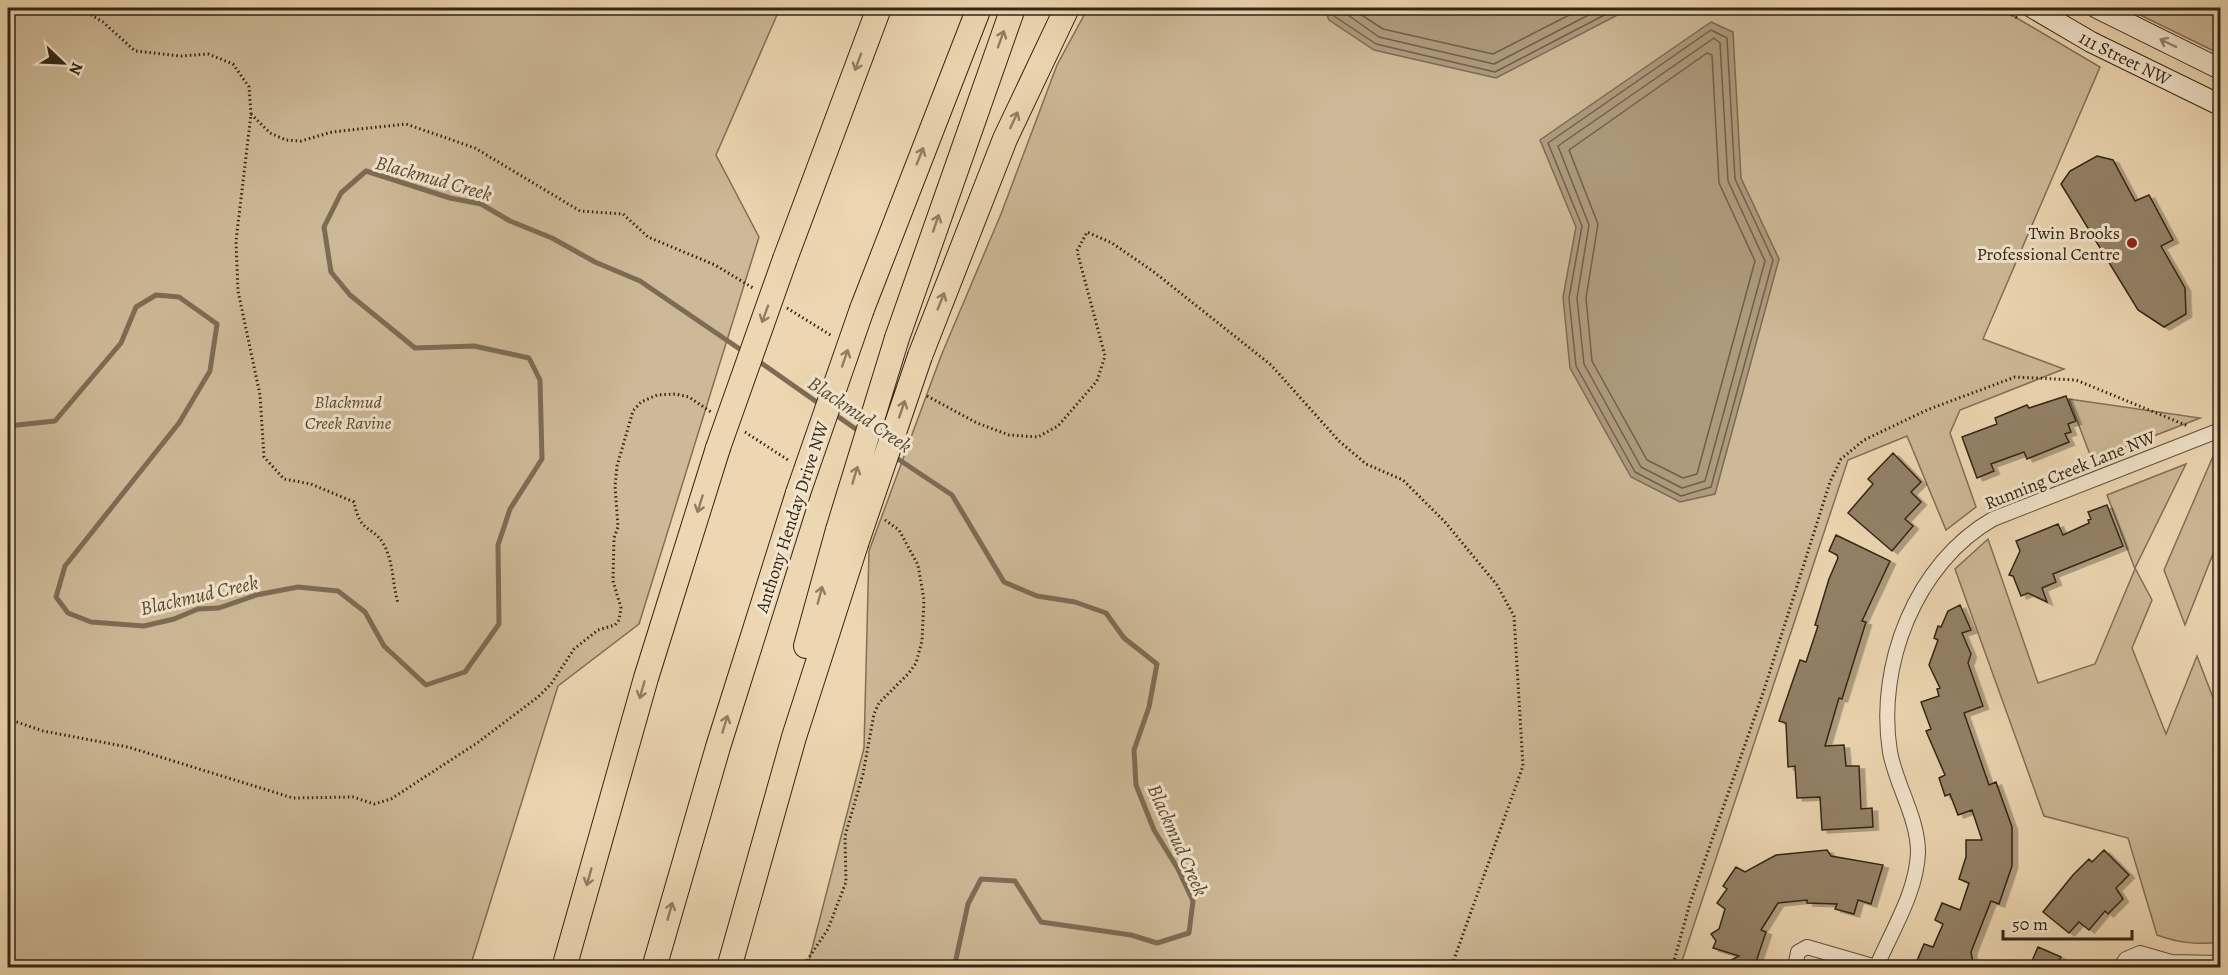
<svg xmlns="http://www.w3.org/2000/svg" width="2228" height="975" viewBox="0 0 2228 975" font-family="Alegreya,serif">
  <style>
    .green { fill: #cdb997; stroke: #807056; stroke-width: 1.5 }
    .water { fill: #ad9b7d; stroke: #7c6c54; stroke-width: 1.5 }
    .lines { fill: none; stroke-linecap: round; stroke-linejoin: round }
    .shore { stroke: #70604a; stroke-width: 1.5 }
    .stream { stroke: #7c6c54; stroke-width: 5 }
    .building { fill: #938267; stroke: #322616; stroke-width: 1.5; filter: url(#shadow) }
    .street-casing { stroke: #61523d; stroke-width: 16 }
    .secondary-casing { stroke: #322616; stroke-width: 22 }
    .highway-casing { stroke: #322616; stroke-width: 26 }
    .path { stroke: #322616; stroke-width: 3; stroke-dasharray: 1.5 3; stroke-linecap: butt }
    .street { stroke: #f3e5cd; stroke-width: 14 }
    .secondary { stroke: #f3e5cd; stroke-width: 20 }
    .highway { stroke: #edd7b2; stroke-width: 24 }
    .highway-bridge-casing { stroke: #322616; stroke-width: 26; stroke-linecap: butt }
    .highway-bridge { stroke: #edd7b2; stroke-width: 24 }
    .oneway { stroke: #907e64 }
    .oneway2 { stroke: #928672 }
    .poi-dot { fill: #8f2418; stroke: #f3e5cd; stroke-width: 2 }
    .labels { text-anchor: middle; stroke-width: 6; stroke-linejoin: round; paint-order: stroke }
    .street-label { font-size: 18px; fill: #322616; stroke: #f3e5cd }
    .poi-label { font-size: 18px; fill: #322616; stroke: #f3e5cd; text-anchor: end }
    .park-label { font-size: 18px; font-style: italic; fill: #594b36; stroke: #f3e5cd }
    .water-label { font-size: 20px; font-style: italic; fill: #574935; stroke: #f3e5cd }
  </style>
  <defs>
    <filter id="shadow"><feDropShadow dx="5.5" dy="3" stdDeviation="0" flood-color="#0004"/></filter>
  </defs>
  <rect width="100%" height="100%" fill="#edd7b2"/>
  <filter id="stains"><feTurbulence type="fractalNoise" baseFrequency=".00333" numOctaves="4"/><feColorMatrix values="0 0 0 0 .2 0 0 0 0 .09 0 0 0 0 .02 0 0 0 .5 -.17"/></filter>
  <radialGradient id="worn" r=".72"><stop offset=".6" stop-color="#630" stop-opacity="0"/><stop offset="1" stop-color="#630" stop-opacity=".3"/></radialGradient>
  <!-- green -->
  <path class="green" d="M8,8H780L716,155L759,237L639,624L558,686L470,967H8Z
    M1088,8H2000L2100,67L1983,339L2064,369L1960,410L1950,433L1976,507L1946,530L1907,436L1848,460L1680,967L807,968L864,748L869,551L941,356L1001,214L1057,65Z
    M2126,8H2220V54Z
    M2069,399L2200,418L2092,460Z
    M2214,454L2220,455V536L2185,625L2164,570Z
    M2186,464L2135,568L2152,600L2132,648L2166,734L2197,656L2220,716V942C2197,945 2179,943 2157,935L2128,838L2044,816L1955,569L1988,539L2038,683L2095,664L2135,569L2107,495Z"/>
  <!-- water -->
  <path class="water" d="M1324,8H1631L1496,78L1374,50L1329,20Z
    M1711,22L1733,32L1741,178L1779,259L1715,494L1680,502L1631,477L1570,368L1563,297L1576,227L1540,140Z"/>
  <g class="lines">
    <!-- shore -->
    <path class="shore" d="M1330,8L1334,16L1376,44L1495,72L1618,8
      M1338,8L1379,37L1494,64L1602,8
      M1351,8L1383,29L1493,54L1583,8
      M1711,30L1727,38L1735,179L1773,260L1711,487L1681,496L1635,472L1576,366L1569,298L1582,226L1548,143Z
      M1714,38L1720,43L1728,181L1765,261L1705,481L1682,488L1641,467L1584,364L1577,298L1589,225L1558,146Z
      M1707,53L1712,55L1719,183L1755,261L1697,474L1683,478L1647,460L1592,361L1586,298L1598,224L1569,150Z"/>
    <!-- stream -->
    <path class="stream" d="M757,360L821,405
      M833,413L860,432
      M8,426L55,421L121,343L136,307L156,295L179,297L217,324L210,371L179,423L65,566L56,597L68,613L91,622L144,626L174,619L198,609L219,608L256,595L298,587L338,591L365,612L384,646L426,685L465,672L499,624L498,545L510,509L542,459L540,380L529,358L474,346L415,348L350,295L331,272L324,227L341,193L366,171L450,198L481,204L510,221L552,238L595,262L640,281L744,352
      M892,455L952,495L1004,582L1037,596L1075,602L1106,613L1124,638L1157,664L1149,707L1134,750L1136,785L1154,830L1178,869L1193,901L1189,933L1157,943L1131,935L1041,922L1015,881L981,879L968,904L954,968"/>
  </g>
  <!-- building -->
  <path class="building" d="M2097,156L2113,160L2135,201L2149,195L2173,240L2161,246L2185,288L2186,314L2164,327L2138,310L2061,184L2070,171Z
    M2066,396L2076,421L2068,424L2071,432L2065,434L2069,442L2027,459L2024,452L1991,464L1994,471L1977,478L1962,437L1997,424L1995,418L2027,405L2029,408Z
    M1893,453L1921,482L1911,492L1921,502L1905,519L1913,526L1892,551L1848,513L1873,484L1868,479Z
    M2107,505L2123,546L2053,574L2056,582L2042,588L2047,602L2028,593L2021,596L2013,576L2009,575L2020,551L2016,541L2058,524L2063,535L2089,523L2088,520L2091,519L2088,512Z
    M1836,535L1890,561L1862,621L1866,622L1842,699L1839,698L1825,746L1844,745L1846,766H1859L1861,809L1872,808L1873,827L1822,830L1820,797L1797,798L1795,766L1788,767L1786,723L1779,721L1800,660L1806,662L1818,626L1815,625L1829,579L1838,558L1837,555L1829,551Z
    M1960,605L1971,630L1962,633L1971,654L1968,663L1983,706L1964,713L1989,785L1996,782L2012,827V866L1999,904L1991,901L1971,952L1974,968H1914L1924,944L1933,947L1943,924L1935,920L1942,903L1960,910L1969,883L1959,879L1966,857V840H1982L1972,810L1958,815L1950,794L1945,796L1939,778L1945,775L1926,731L1931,729L1921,702L1939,696L1937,689L1940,688L1929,665L1938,640L1934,638L1938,626L1941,627L1948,611Z
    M1827,850L1831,856L1883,865L1871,904L1858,900L1854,914L1835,909L1837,904L1807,903V900L1778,903L1761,930L1766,932L1754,968H1716L1739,956L1713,948L1716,941L1711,934L1719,929L1725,909L1717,903L1727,889L1723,886L1736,867L1745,872L1776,855Z
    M2104,850L2129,875L2116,888L2123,899L2108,914L2105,911L2089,930L2079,922L2069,933L2043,912L2073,875L2089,859L2092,862Z
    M2038,947L2061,957L2056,968H2029Z"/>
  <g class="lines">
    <defs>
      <path id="street" d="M1795,968L1798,952L1807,947L1876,967
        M1876,968C1891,932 1917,892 1918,852C1918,818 1896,785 1890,752C1876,665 1916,563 1993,519L2220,430
        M2120,968L2126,959L2140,953L2171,962L2220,963"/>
      <g id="secondary">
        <path id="s1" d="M2033,8L2091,42L2220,105"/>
        <path d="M2097,8L2220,69"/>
      </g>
      <path id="highway" d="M785,259L879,8
        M862,309L979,8
        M897,338L1013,8
        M920,356L1005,139L1067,8
        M806,646L838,530
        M564,968L646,678L718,448
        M654,968L718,747L798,493
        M729,968L794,737L856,544"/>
    </defs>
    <!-- street casing -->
    <use href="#street" class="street-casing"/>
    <!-- secondary casing -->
    <use href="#secondary" class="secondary-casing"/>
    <!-- highway casing -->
    <use href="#highway" class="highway-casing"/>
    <!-- path -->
    <path class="path" d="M79,8L103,22L135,51L181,56L208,54L233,64L249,87L251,114L236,241L238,291L260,395L264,457L284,479L311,484L354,502C360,533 371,525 383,543C394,562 392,583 398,603
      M2000,8L2019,19
      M251,114L270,133L286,140L301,141L332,132L406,124L475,148L580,211L623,214L648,237L715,265L753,288
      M787,308L832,336
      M927,396L977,423L1009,435L1038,437L1058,426L1097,381L1105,356L1077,251L1087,232L1112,243L1154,272L1271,365L1339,441L1366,464L1403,480L1445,522L1497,585L1514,616L1523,766L1451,968
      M745,432L788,460
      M8,719L43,731L128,747L293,798L353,797L374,804L391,799L477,743L538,697L551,684L574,649L598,630L615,625L619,620L621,608L613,581L614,538L618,527L615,486L617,466L633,411L641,402L657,395L676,394L689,397L711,412
      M802,968L828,929L846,882L845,836L863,774L874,714L879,703L909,673L916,663L922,641L924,600L918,565L899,530L885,520
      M1672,968L1690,903L1764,690L1830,482L1841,459L1864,440L1927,410L2015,377L2076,380L2188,426"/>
    <!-- street -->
    <use href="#street" class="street"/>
    <!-- secondary -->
    <use href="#secondary" class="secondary"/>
    <!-- highway -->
    <use href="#highway" class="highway"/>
    <defs>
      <path id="highway-bridge" d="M718,448L785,259
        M798,493L862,309
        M838,530L897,338
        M856,544L920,356"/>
    </defs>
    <!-- highway-bridge casing -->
    <use href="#highway-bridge" class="highway-bridge-casing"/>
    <!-- highway-bridge -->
    <use href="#highway-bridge" class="highway-bridge"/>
  </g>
  <!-- one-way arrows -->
  <defs><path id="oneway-shaft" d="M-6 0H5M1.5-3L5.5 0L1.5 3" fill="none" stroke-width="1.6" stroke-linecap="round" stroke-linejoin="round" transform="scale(1.5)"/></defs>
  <g class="oneway">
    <use href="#oneway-shaft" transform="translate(1001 39) rotate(-70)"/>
    <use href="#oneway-shaft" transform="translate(858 62) rotate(110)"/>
    <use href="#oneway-shaft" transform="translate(1014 120) rotate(-65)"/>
    <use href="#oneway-shaft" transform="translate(920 156) rotate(-68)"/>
    <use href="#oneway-shaft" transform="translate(936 223) rotate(-71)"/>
    <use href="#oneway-shaft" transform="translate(941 301) rotate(-68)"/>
    <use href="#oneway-shaft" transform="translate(765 314) rotate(110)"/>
    <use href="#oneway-shaft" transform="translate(845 358) rotate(-71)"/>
    <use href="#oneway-shaft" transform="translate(902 409) rotate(-71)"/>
    <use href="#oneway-shaft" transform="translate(855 475) rotate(-73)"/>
    <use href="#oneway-shaft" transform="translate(700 504) rotate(107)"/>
    <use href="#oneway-shaft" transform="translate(820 595) rotate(-75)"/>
    <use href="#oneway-shaft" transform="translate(642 690) rotate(106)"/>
    <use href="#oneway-shaft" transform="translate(725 724) rotate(-73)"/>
    <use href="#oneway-shaft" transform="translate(589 877) rotate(106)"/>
    <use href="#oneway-shaft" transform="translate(670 911) rotate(-74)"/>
  </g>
  <use class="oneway2" href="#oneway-shaft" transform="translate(2168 43) rotate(-154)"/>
  <!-- markers -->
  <circle class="poi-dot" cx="2132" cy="243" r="6"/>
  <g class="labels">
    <!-- street labels -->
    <g class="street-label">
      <text dy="6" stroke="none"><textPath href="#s1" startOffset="105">111 Street NW</textPath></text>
      <text transform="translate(2070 470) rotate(-22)" y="6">Running Creek Lane NW</text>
      <text transform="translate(792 517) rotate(-72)" y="6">Anthony Henday Drive NW</text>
    </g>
    <!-- poi labels -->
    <g class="poi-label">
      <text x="2120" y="239">Twin Brooks<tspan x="2120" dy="21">Professional Centre</tspan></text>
    </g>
    <!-- park labels -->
    <g class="park-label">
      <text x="348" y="408">Blackmud<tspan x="348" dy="21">Creek Ravine</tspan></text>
    </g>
    <!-- water labels -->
    <g class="water-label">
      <text transform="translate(434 178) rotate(16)" y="7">Blackmud Creek</text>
      <text transform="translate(860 414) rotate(34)" y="7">Blackmud Creek</text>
      <text transform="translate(199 595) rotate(-13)" y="7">Blackmud Creek</text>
      <text transform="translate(1178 840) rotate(66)" y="7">Blackmud Creek</text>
    </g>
  </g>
  <!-- margin -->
  <rect width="2228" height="975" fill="none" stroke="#edd7b2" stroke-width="30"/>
  <rect x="9" y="9" width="2210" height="957" fill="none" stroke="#322616" stroke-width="3"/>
  <rect x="15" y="15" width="2198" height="945" fill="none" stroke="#322616" stroke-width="1.5"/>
  <!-- north arrow -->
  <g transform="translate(63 63) rotate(113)" stroke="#f3e5cd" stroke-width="4.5" paint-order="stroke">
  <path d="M0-4.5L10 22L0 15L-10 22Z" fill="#322616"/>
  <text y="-9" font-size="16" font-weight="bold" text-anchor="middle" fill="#322616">N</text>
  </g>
  <!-- scale -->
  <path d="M2003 930v9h129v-9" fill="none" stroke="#322616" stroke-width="3"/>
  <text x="2012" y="930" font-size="18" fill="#322616" stroke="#f3e5cd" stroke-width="4.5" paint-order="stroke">50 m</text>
  <rect width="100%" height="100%" filter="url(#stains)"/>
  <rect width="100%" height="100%" fill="url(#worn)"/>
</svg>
